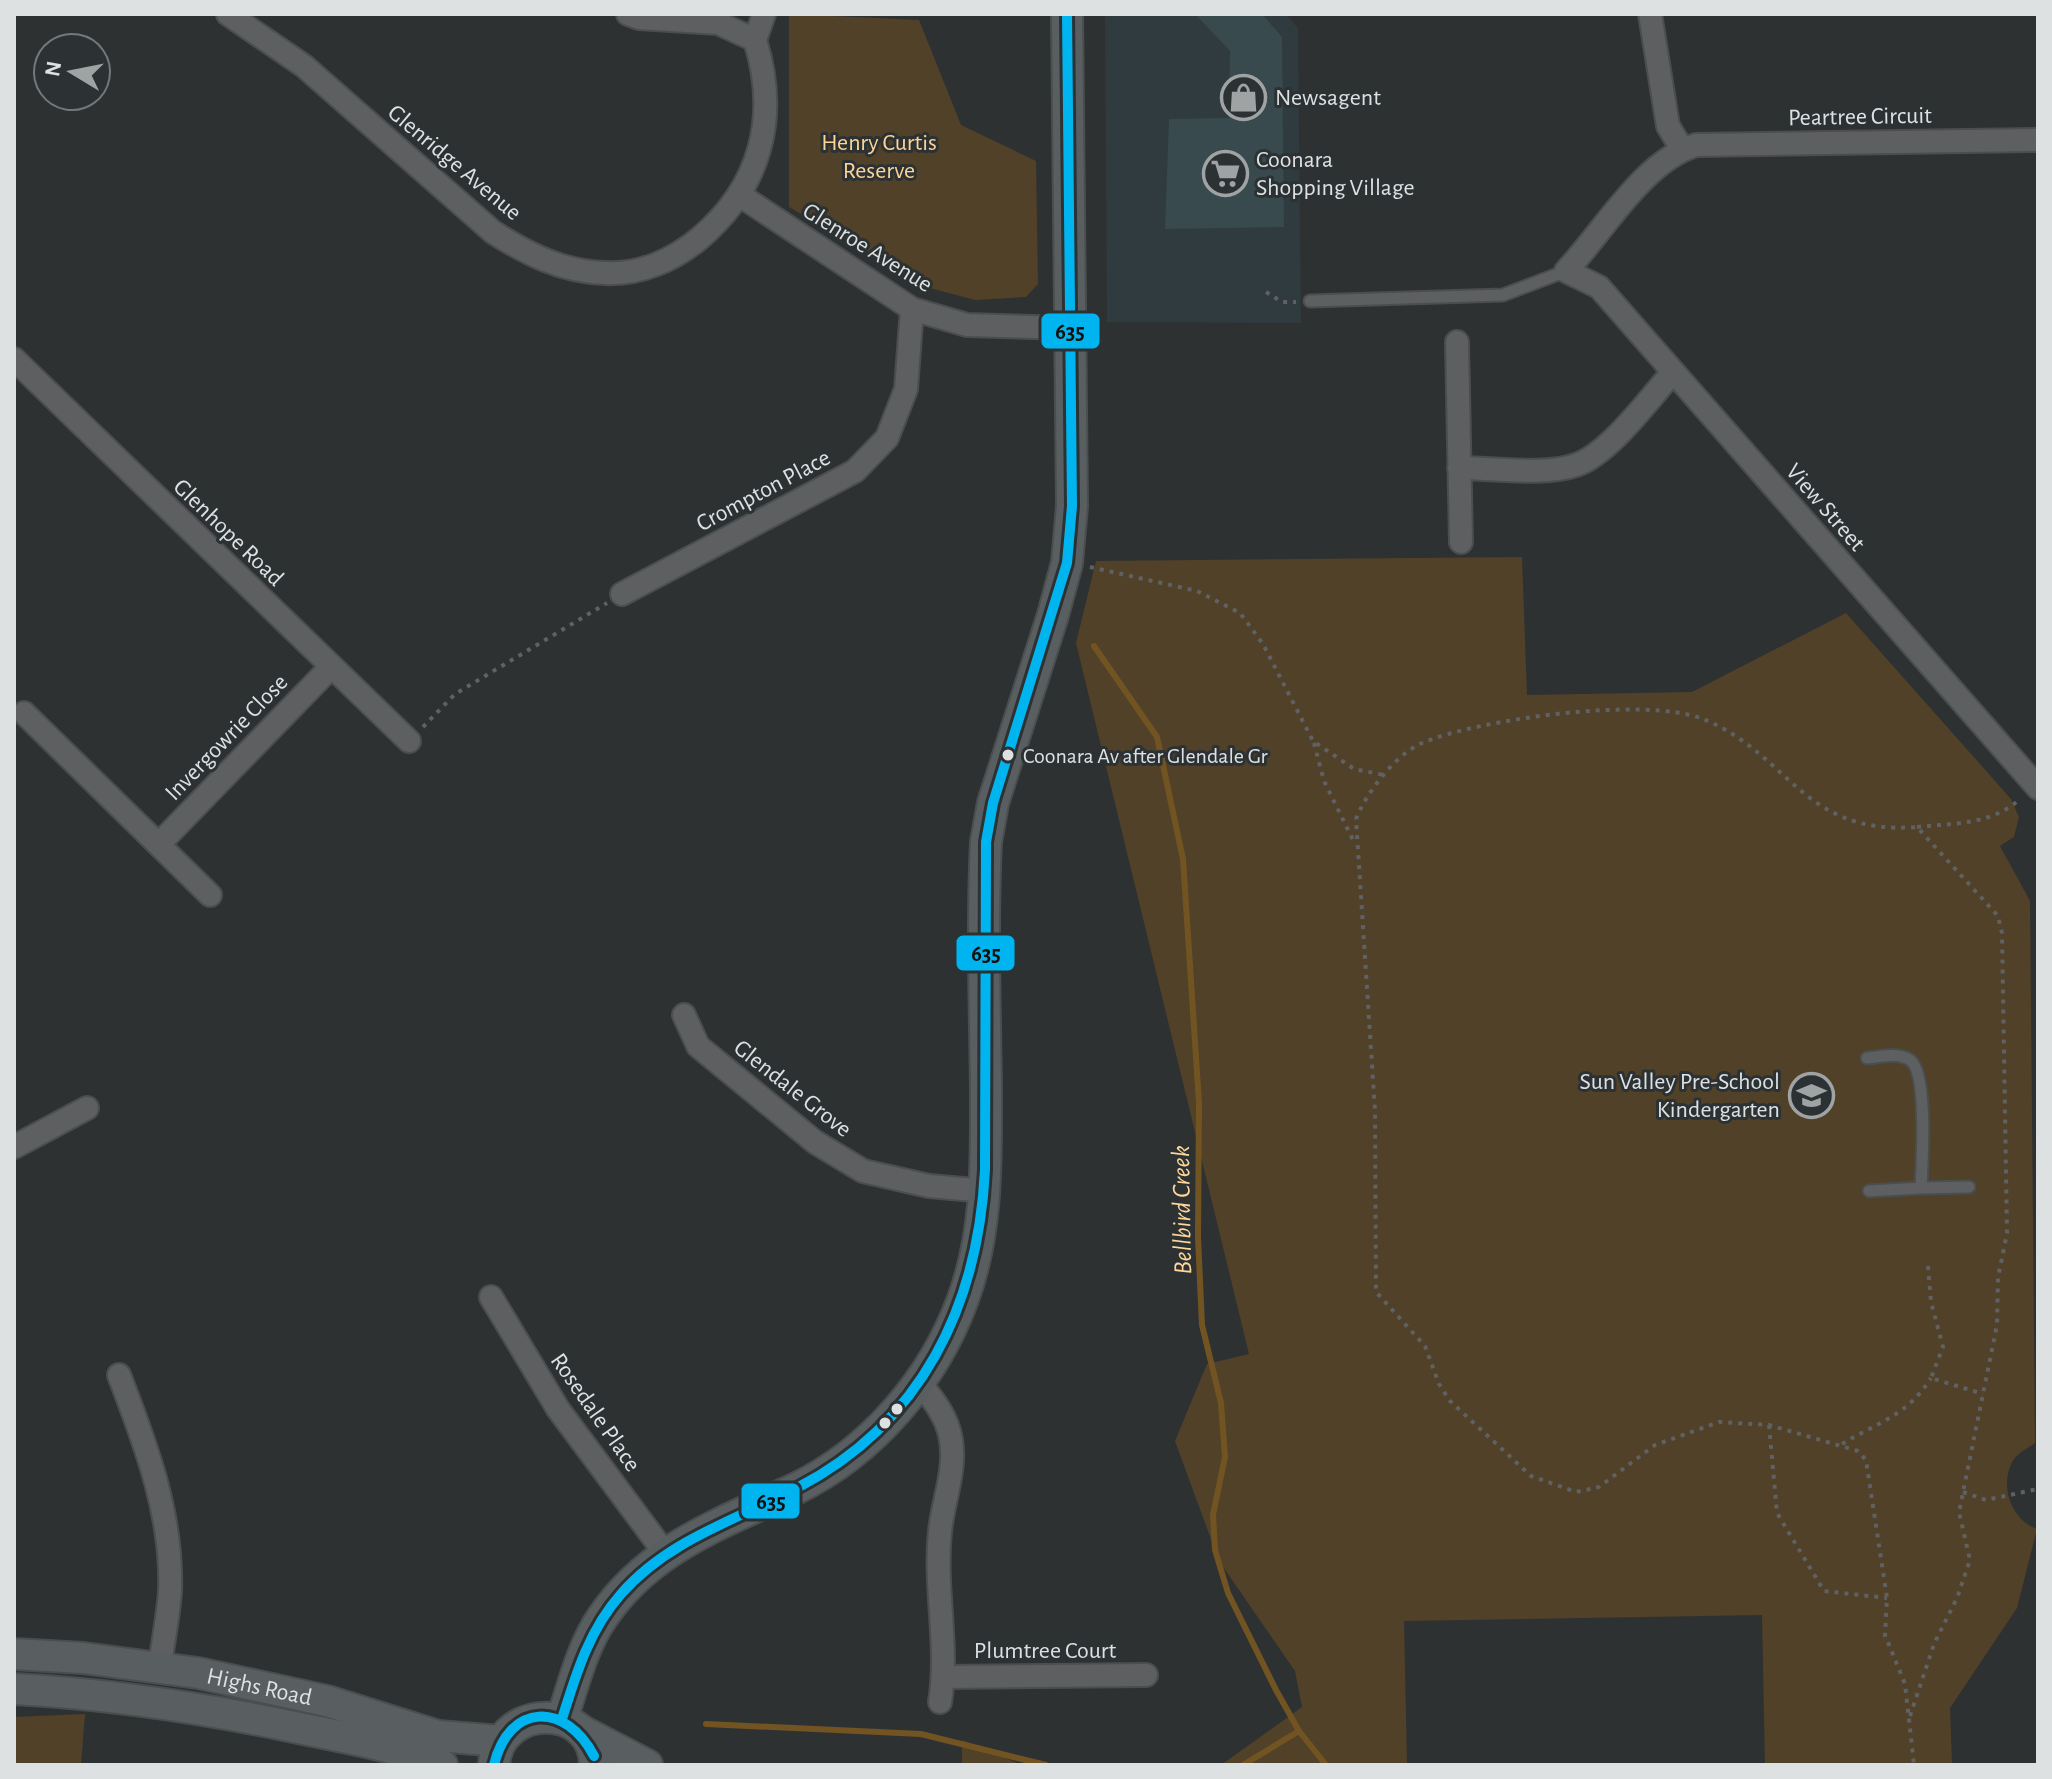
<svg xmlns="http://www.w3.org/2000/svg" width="2052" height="1779" viewBox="0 0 2052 1779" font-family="'Alegreya Sans',sans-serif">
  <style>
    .built { fill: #2f3b3f }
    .green { fill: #514128 }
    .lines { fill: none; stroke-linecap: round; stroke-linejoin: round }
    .stream { stroke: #725423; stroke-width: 6 }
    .building { fill: #384a4e }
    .lane-casing { stroke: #4a4e4e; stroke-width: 15 }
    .street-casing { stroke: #4a4e4e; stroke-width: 26 }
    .secondary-casing { stroke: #4a4e4e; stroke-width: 34 }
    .path { stroke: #5f6162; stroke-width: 4; stroke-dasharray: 4 6; stroke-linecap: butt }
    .lane { stroke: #5d5f60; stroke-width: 11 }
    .street { stroke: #5d5f60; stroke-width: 22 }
    .secondary { stroke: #595f61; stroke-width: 30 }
    .bus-1-casing { stroke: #2c3234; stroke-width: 16 }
    .bus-1 { stroke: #00b5ef; stroke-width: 10 }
    .bus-dot { fill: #dde1e2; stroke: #2c3234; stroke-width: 3 }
    .labels { text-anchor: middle; stroke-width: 6; stroke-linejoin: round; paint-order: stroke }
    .bus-label { font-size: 22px; fill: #dde1e2; stroke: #2c3234; text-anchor: start }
    .poi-label { font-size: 24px; fill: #dde1e2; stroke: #2c3234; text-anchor: start }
    .street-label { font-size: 24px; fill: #dde1e2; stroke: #2c3234 }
    .park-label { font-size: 24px; fill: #fed397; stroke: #2c3234 }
    .water-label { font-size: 26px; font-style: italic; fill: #ffd598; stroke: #2c3234 }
    .line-badge { stroke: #2c3234; stroke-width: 3 }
    .pale-badge-label { font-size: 22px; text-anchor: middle; font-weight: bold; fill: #111 }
  </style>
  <rect width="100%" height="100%" fill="#2e3132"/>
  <!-- built -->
  <path class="built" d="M1105,14H1286L1298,28L1301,323L1107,322Z"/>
  <!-- green -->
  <path class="green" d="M789,14L919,20L961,125L1036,161L1038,284L1026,297L975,300L930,288L789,207Z
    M1522,557L1527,695L1692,692L1846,613L2011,799L2019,817L2014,837L2000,846L2030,901L2035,1443C2028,1448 2018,1453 2014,1459C1998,1484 2011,1520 2037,1529L2017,1608L1950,1708L1952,1765H1765L1762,1615L1404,1621L1407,1765H1221L1302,1707L1295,1671L1219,1561L1175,1441L1207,1364L1249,1354L1076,643L1096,561Z
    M85,1714L81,1765H14V1717Z
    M962,1740L1022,1765H962Z"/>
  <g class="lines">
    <!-- stream -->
    <path class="stream" d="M1094,646L1157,737L1183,859L1199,1103L1198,1237L1202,1325L1221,1403L1225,1457L1213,1515L1215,1550L1228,1593L1276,1690L1299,1731L1326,1765
      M706,1724L921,1734L1046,1765
      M1243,1765L1299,1731"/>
  </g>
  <!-- building -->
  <path class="building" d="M1195,14H1262L1282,37L1284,227L1165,229L1169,119L1229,118L1230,51Z"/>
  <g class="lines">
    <defs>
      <path id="lane" d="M1310,301L1503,295L1566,271
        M1867,1058C1880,1057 1898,1052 1910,1060C1928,1072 1922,1164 1921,1188L1869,1191
        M1921,1188L1969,1187"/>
      <path id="street" d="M228,14L304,66L493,232C527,254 563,272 605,273C640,275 674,260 700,238C761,186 779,117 755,40L718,23L639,18L628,14
        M1650,14L1668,126L1682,149
        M755,40L764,14
        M2038,140L1696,145C1643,161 1604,231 1566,271L1599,287L2038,788
        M741,196L912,309L967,325L1071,328
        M1457,342L1461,542
        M14,359L409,741
        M1459,468C1492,468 1545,476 1576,465C1609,454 1649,399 1673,372
        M622,594L855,471L887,438L906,389L912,309
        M24,713L210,895
        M159,844L331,667
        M684,1015L698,1046L815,1142L863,1171L929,1186L986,1191
        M14,1147L87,1108
        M491,1297L558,1409L665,1553
        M119,1375C146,1445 173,1516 170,1592C168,1617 163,1642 160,1666
        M919,1382C933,1399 948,1418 951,1440C956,1471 943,1501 940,1531C934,1588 949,1645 940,1702
        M944,1677L1146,1675"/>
      <g id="secondary">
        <path id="s1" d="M14,1654L83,1658L198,1673L327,1701L438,1736L500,1741"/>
        <path d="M14,1689C111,1694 204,1708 299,1728C348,1738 396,1746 442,1765"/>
        <path d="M562,1719C573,1686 582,1647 602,1618C649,1548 722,1523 795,1489C872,1452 934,1379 963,1299C988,1231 986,1162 986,1090C985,1008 982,925 986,842L993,803L1053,615L1067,563L1072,506L1067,14"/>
        <path d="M580,1730L647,1765"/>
        <path d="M494,1765C498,1703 594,1701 595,1765"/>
      </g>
    </defs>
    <!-- lane casing -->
    <use href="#lane" class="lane-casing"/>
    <!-- street casing -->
    <use href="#street" class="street-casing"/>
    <!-- secondary casing -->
    <use href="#secondary" class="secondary-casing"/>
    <!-- path -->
    <path class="path" d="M1266,292L1282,302H1296
      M1090,567L1197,591L1240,613L1263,644L1313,741L1354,769L1384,775
      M423,727L455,694L607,603
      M1314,743L1324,781L1354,842
      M1917,827C1955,823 1991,825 2020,799
      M1928,1266L1931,1302L1943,1347L1931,1378L1983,1394
      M1769,1425L1777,1513L1824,1591L1887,1598
      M1842,1444C1880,1421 1907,1416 1931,1378
      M1963,1492L1986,1500L2038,1489
      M1910,1716L1934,1644L1957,1598L1970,1560L1959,1512L1997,1325L1998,1278L2007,1233L2002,933L1998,916L1917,827C1802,836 1790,754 1703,719C1645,696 1479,719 1422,743C1395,755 1366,793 1356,819L1375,1111L1376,1292L1425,1346L1439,1384L1450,1401L1531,1476L1576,1492L1599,1487L1655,1445L1719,1422L1769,1425L1858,1451L1866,1460L1887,1598L1885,1635L1905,1684L1914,1765"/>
    <!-- lane -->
    <use href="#lane" class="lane"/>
    <!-- street -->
    <use href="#street" class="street"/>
    <!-- secondary -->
    <use href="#secondary" class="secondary"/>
    <defs>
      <path id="bus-1" d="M562,1719C576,1674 589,1630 621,1594C668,1540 736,1520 797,1488C922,1423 978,1306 985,1170L986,842L993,803L1067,563L1072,506L1067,14
        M494,1765C509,1702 566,1702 594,1756"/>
    </defs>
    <!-- bus-1 casing -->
    <use href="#bus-1" class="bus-1-casing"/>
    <!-- bus-1 -->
    <use href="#bus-1" class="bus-1"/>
  </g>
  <!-- icons -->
  <defs>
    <symbol id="shop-ring" viewBox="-11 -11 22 22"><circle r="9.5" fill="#2c3234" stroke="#a0a3a4" stroke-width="1.5"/><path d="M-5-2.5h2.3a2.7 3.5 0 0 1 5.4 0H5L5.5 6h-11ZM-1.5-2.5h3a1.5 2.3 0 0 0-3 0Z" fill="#a0a3a4"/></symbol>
    <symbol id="supermarket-ring" viewBox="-11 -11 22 22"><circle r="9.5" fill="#2c3234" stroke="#a0a3a4" stroke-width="1.5"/><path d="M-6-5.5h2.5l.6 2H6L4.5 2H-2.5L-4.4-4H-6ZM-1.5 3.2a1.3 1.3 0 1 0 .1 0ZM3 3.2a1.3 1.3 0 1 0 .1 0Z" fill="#a0a3a4"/></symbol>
    <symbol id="school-ring" viewBox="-11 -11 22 22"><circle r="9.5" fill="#2c3234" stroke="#a0a3a4" stroke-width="1.5"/><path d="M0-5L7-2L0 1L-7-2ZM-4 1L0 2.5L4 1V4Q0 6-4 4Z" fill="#a0a3a4"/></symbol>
  </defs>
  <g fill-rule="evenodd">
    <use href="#shop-ring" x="1218" y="72" width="51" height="51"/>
    <use href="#supermarket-ring" x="1200" y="148" width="51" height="51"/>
    <use href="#school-ring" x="1786" y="1070" width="51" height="51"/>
  </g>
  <!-- markers -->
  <g class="bus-dot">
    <circle cx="1008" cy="755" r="7"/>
    <circle cx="897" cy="1409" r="7"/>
    <circle cx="885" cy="1423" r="7"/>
  </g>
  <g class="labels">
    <!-- bus labels -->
    <g class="bus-label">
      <text x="1023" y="763">Coonara Av after Glendale Gr</text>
    </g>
    <!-- poi labels -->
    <g class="poi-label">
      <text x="1275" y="105">Newsagent</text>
      <text x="1256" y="167">Coonara<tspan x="1256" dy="28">Shopping Village</tspan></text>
      <text x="1780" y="1089" text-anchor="end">Sun Valley Pre-School<tspan x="1780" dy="28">Kindergarten</tspan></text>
    </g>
    <!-- street labels -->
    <g class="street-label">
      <text transform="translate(1860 116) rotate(-1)" y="8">Peartree Circuit</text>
      <text transform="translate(455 162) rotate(40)" y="8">Glenridge Avenue</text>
      <text transform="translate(868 247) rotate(32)" y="8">Glenroe Avenue</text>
      <text transform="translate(763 490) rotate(-28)" y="8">Crompton Place</text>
      <text transform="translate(1826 507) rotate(49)" y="8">View Street</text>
      <text transform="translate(229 532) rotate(44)" y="8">Glenhope Road</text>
      <text transform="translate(226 737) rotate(-46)" y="8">Invergowrie Close</text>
      <text transform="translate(793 1088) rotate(38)" y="8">Glendale Grove</text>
      <text transform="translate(596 1412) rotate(55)" y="8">Rosedale Place</text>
      <text x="1045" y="1658">Plumtree Court</text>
      <text dy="8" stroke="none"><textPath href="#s1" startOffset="248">Highs Road</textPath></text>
    </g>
    <!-- park labels -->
    <g class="park-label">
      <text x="879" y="150">Henry Curtis<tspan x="879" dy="28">Reserve</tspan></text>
    </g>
    <!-- water labels -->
    <g class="water-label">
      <text transform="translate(1181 1210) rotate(-91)" y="9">Bellbird Creek</text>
    </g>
  </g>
  <g class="line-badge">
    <rect x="1040" y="312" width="61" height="38" rx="8" fill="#00b5ef"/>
    <rect x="955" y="934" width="61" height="38" rx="8" fill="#00b5ef"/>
    <rect x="740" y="1482" width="61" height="38" rx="8" fill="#00b5ef"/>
  </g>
  <g class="pale-badge-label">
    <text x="1070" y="339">635</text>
    <text x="986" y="961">635</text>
    <text x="771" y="1509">635</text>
  </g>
  <!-- border -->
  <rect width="2052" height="1779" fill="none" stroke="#dde1e2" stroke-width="32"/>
  <!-- north arrow -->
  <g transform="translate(72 72) rotate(280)"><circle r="38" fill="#2c3234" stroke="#73787a" stroke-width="2"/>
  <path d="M0-6L14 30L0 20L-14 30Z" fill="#a0a3a4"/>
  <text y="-12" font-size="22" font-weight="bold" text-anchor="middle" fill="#dde1e2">N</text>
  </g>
</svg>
